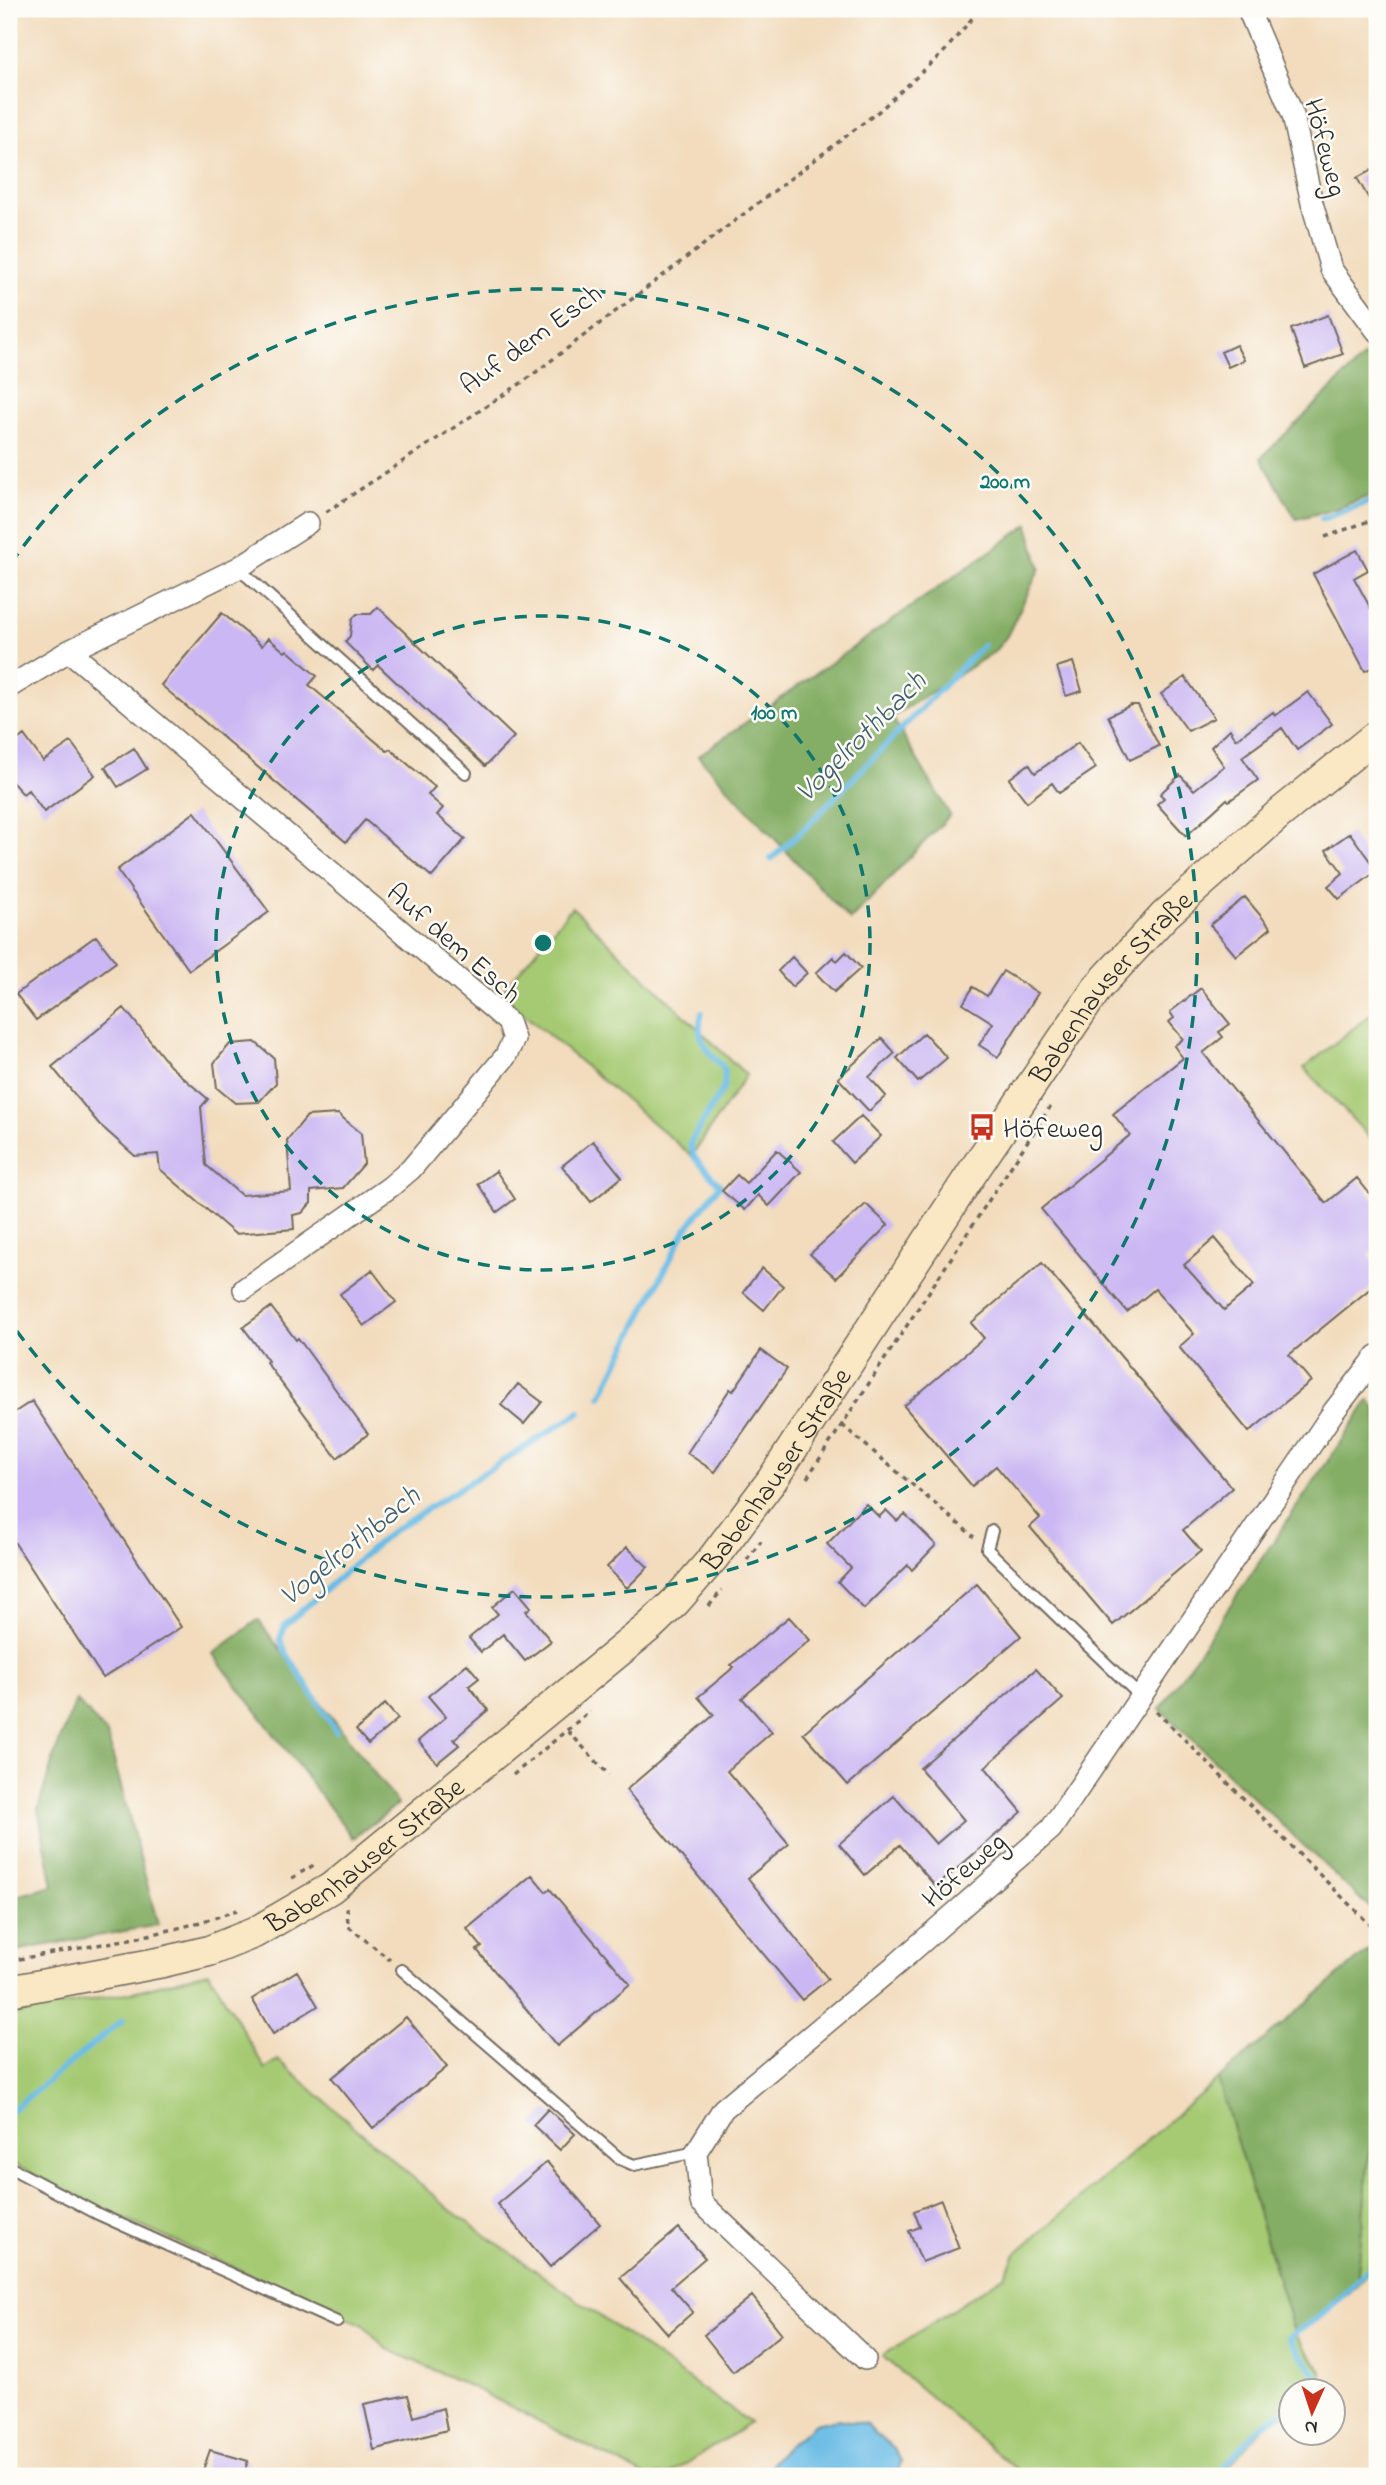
<svg xmlns="http://www.w3.org/2000/svg" width="1386" height="2485" viewBox="0 0 1386 2485" font-family="'Indie Flower',sans-serif">
  <style>
    .green { fill: #a6ca73; stroke: #687a4f; stroke-width: 2 }
    .forest { fill: #84ae65; stroke: #586c48; stroke-width: 2 }
    .water { fill: #69bce5; stroke: #4a7488; stroke-width: 2 }
    .lines { fill: none; stroke-linecap: round; stroke-linejoin: round }
    .stream { stroke: #69bce5; stroke-width: 6 }
    .building { fill: #cab7f3; fill-rule: evenodd }
    .lane-casing { stroke: #71695e; stroke-width: 14 }
    .street-casing { stroke: #71695e; stroke-width: 24 }
    .secondary-casing { stroke: #71695e; stroke-width: 33 }
    .path { stroke: #71695e; stroke-width: 3.5; stroke-dasharray: 5 5; stroke-linecap: butt }
    .lane { stroke: #fff; stroke-width: 10 }
    .street { stroke: #fff; stroke-width: 21 }
    .secondary { stroke: #fae7c3; stroke-width: 30 }
    .ring { fill: none; stroke: #0f766e; stroke-width: 3.5; stroke-dasharray: 12 9 }
    .labels { text-anchor: middle; stroke-width: 5; stroke-linejoin: round; paint-order: stroke }
    .street-label { font-size: 28px; fill: #2b2b2b; stroke: #fdfcf7 }
    .poi-label { font-size: 28px; fill: #2b2b2b; stroke: #fdfcf7; text-anchor: start }
    .water-label { font-size: 30px; font-style: italic; fill: #415e6c; stroke: #fdfcf7 }
    .centre { fill: #0f766e; stroke: #fdfcf7; stroke-width: 3.5 }
    .ring-label { font-size: 21px; text-anchor: middle; font-weight: bold; fill: #0f766e; stroke: #fdfcf7; stroke-width: 5; stroke-linejoin: round; paint-order: stroke }
  </style>
  <rect width="100%" height="100%" fill="#fdfcf7"/>
  <filter id="ink" filterUnits="userSpaceOnUse"><feTurbulence type="fractalNoise" baseFrequency=".0143" numOctaves="2"/><feDisplacementMap in="SourceGraphic" scale="14" xChannelSelector="R" yChannelSelector="G"/><feConvolveMatrix kernelMatrix="1 2 1 2 8 2 1 2 1" color-interpolation-filters="sRGB"/></filter>
  <filter id="wash" filterUnits="userSpaceOnUse"><feTurbulence type="fractalNoise" baseFrequency=".00686" numOctaves="4" result="noise"/><feDisplacementMap in="SourceGraphic" scale="28" xChannelSelector="R" yChannelSelector="G"/><feGaussianBlur stdDeviation="1.57" result="paint"/><feColorMatrix in="noise" values="0 0 0 0 0 0 0 0 0 0 0 0 0 0 0 0 0 1.4 0 .05"/><feComposite in="paint" operator="in"/></filter>
  <g filter="url(#wash)">
    <rect width="100%" height="100%" fill="#f2dcbd"/>
    <!-- green -->
    <path class="green" d="M572,907L746,1075L692,1156L500,994Z
      M1377,1009V1145L1304,1068Z
      M209,1972L265,2069L278,2060L449,2209L750,2423L667,2476H645L474,2388L385,2348L364,2325L104,2210L9,2162V2015L133,1992Z
      M1218,2079L1295,2335L1322,2371L1321,2390H1292L1291,2409L1267,2423L1220,2476H1024L882,2356L1005,2275L1015,2254Z
      M1377,2137V2264L1353,2289L1357,2282L1369,2153Z"/>
    <!-- forest -->
    <path class="forest" d="M1372,349L1377,354V493L1335,509L1296,519L1261,458Z
      M1028,525L1040,568L1007,636L994,652L892,717L950,815L850,920L698,756Z
      M1369,1400L1377,1410V1915L1160,1709Z
      M258,1620L398,1804L353,1838L213,1654Z
      M76,1700L107,1734L158,1925L9,1952V1898L53,1886L38,1809L55,1753Z
      M1377,1943V2137L1369,2153L1357,2282L1353,2289L1295,2335L1218,2079Z"/>
    <!-- water -->
    <path class="water" d="M838,2419L867,2424L875,2433L894,2448L901,2461L897,2476H770L771,2464L784,2449L815,2424Z"/>
    <g class="lines">
      <!-- stream -->
      <path class="stream" d="M1322,519L1377,499
        M771,859L804,829L983,645
        M601,1396L684,1232L720,1185L694,1157L690,1143L724,1087L725,1070C708,1050 694,1041 702,1013
        M336,1731L285,1651L280,1639L285,1625L391,1532L580,1412
        M12,2110L123,2020
        M1315,2390L1316,2374L1288,2338L1327,2311L1377,2260
        M1215,2476L1261,2426L1292,2407"/>
    </g>
    <g id="blocks">
      <!-- building -->
      <path class="building" d="M1377,167V213L1357,178Z
        M1328,315L1343,354L1305,368L1291,329Z
        M1236,345L1244,360L1228,367L1221,352Z
        M1357,550L1368,570L1354,578L1377,620V665L1365,671L1313,574Z
        M378,607L514,737L485,766L378,665L373,670L345,642L350,636L352,619L357,614H371Z
        M222,613L262,646L268,638L285,652L287,650L317,676L309,685L387,751L390,749L435,787L428,795L443,808L437,815L465,839L432,877L365,820L346,842L161,685Z
        M1073,662L1082,691L1066,696L1057,667Z
        M1185,677L1214,718L1188,731L1161,694Z
        M1308,692L1332,724L1297,750L1282,728L1242,757L1258,780L1229,801L1227,799L1186,836L1157,804L1164,798L1160,794L1180,775L1194,790L1224,766L1211,747L1230,729L1236,739L1273,712L1275,716Z
        M1131,705H1138L1159,746L1130,760L1108,716Z
        M24,735L43,761L71,742L95,775L44,812L28,790L23,794L9,779V747Z
        M1078,743L1096,768L1059,793L1052,783L1027,802L1009,779L1029,764L1035,773Z
        M134,748L147,769L118,787L105,767Z
        M195,812L269,912L189,970L117,870Z
        M1350,833L1377,871L1339,899L1328,886L1343,873L1326,850Z
        M1245,897L1271,928L1236,956L1210,925Z
        M96,936L116,962L36,1020L16,994Z
        M846,952L861,968L834,992L816,973L833,957L837,961Z
        M792,957L807,973L792,987L778,971Z
        M1003,971L1038,993L998,1057L979,1045L993,1023L963,1004L973,987L987,996Z
        M1201,988L1230,1024L1219,1032L1223,1037L1203,1053L1326,1203L1357,1178L1377,1203V1249L1369,1255L1377,1266V1283L1289,1355L1311,1381L1249,1432L1179,1347L1194,1334L1155,1289L1127,1312L1041,1209L1130,1135L1113,1114L1183,1058L1174,1046L1183,1039L1169,1022L1174,1018L1170,1012ZM1215,1238L1254,1285L1224,1310L1184,1265Z
        M124,1008L170,1066L208,1099L201,1107L206,1165L241,1195L291,1191L287,1140L307,1116L338,1114L361,1133L364,1164L343,1188L311,1191V1203L302,1213L293,1215L294,1229L235,1234L160,1169L158,1154L135,1156L99,1124L52,1067Z
        M924,1033L947,1058L918,1082L897,1058Z
        M882,1038L895,1053L869,1077L886,1096L869,1111L838,1078Z
        M255,1042L274,1058L276,1083L259,1102L235,1103L217,1088L214,1063L230,1044Z
        M861,1116L881,1136L852,1163L833,1142Z
        M593,1141L622,1177L591,1202L562,1166Z
        M777,1150L801,1172L769,1206L758,1195L745,1210L722,1191L737,1175L746,1183Z
        M496,1171L515,1199L497,1212L478,1184Z
        M866,1204L888,1225L836,1278L810,1254Z
        M1042,1263L1232,1488L1183,1530L1201,1551L1113,1625L1030,1527L1040,1518L996,1466L972,1486L904,1406L984,1338L971,1323Z
        M762,1268L783,1286L764,1310L743,1292Z
        M372,1270L396,1302L364,1326L340,1294Z
        M271,1307L296,1340L298,1338L368,1434L337,1458L266,1362L268,1361L243,1327Z
        M761,1350L787,1369L715,1472L687,1453L730,1389L733,1391Z
        M518,1384L542,1402L524,1424L501,1405Z
        M32,1401L181,1627L103,1678L9,1534V1416Z
        M866,1504L879,1517L886,1510L897,1521L905,1514L936,1545L912,1570L908,1565L864,1609L838,1582L851,1568L827,1544Z
        M627,1547L648,1567L627,1588L607,1567Z
        M977,1584L1021,1636L848,1785L803,1733Z
        M515,1588L531,1607L526,1611L551,1641L525,1661L503,1634L481,1652L469,1638L498,1614L492,1607Z
        M789,1617L810,1640L742,1698L772,1732L727,1771L789,1844L748,1878L828,1979L802,2000L626,1790L714,1715L698,1697L734,1667L731,1665Z
        M467,1664L479,1678L469,1686L488,1710L454,1739L459,1745L437,1763L418,1741L446,1717L428,1696Z
        M1036,1669L1063,1699L985,1767L1022,1812L936,1887L900,1845L865,1875L839,1844L894,1796L936,1844L964,1820L920,1768Z
        M385,1704L398,1719L368,1744L356,1730Z
        M532,1875L546,1892L550,1889L630,1984L557,2046L477,1950L482,1947L467,1929Z
        M297,1971L318,2006L273,2034L252,1999Z
        M406,2017L447,2067L373,2128L332,2078Z
        M548,2109L575,2134L560,2150L533,2125Z
        M547,2162L600,2224L550,2267L497,2204Z
        M941,2200L959,2248L922,2262L909,2231L920,2227L914,2211Z
        M679,2228L705,2258L671,2287L693,2312L668,2334L620,2278Z
        M752,2296L782,2334L733,2372L704,2335Z
        M408,2395L414,2417L443,2408L447,2430L374,2450L364,2404Z
        M210,2450L248,2461L243,2476H201Z"/>
    </g>
  </g>
  <g filter="url(#ink)">
    <use href="#blocks" fill-opacity="0" stroke="#71695e" stroke-width="2"/>
    <g class="lines">
      <defs>
        <path id="lane" d="M238,568L466,773
          M992,1531L987,1549L1140,1696
          M402,1970L620,2159L634,2165L696,2152
          M9,2167L98,2214L337,2322"/>
        <path id="street" d="M1248,9L1293,115L1312,203L1331,269L1377,331
          M69,651L490,1006L508,1022L514,1039L505,1057L411,1169L390,1187L244,1289
          M9,687L69,651L238,568L308,523
          M865,2359L701,2202L696,2152L723,2109L898,1963L1051,1829L1334,1411L1377,1356"/>
        <g id="secondary">
          <path id="s1" d="M9,1991L163,1962L209,1951L254,1933L331,1888L650,1626L676,1601L714,1557L772,1480L972,1173L1098,987L1165,915L1279,814L1377,735"/>
        </g>
      </defs>
      <!-- lane casing -->
      <use href="#lane" class="lane-casing"/>
      <!-- street casing -->
      <use href="#street" class="street-casing"/>
      <!-- secondary casing -->
      <use href="#secondary" class="secondary-casing"/>
      <!-- path -->
      <path class="path" d="M326,512L523,382L879,111L943,53L980,9
        M1325,537L1377,518
        M842,1425L974,1537
        M807,1478L1050,1107
        M747,1560L761,1541
        M709,1606L722,1590
        M1156,1711L1377,1932
        M568,1731L609,1775
        M513,1775L590,1711
        M292,1878L312,1866L315,1870
        M347,1907L348,1926L390,1960
        M9,1961C85,1946 164,1937 237,1910"/>
      <!-- lane -->
      <use href="#lane" class="lane"/>
      <!-- street -->
      <use href="#street" class="street"/>
      <!-- secondary -->
      <use href="#secondary" class="secondary"/>
    </g>
  </g>
  <!-- distance rings -->
  <g class="ring">
    <circle cx="543" cy="943" r="327"/>
    <path d="M11 563A654 654 0 1 1 11 1323"/>
  </g>
  <!-- icons -->
  <defs>
    <symbol id="bus-bare" viewBox="-9 -9 18 18"><path d="M-5-6H5V4H4V6H2V4H-2V6H-4V4H-5ZM-3.5-4V0h7V-4ZM-3.5 1.2v1.5H-2V1.2ZM2 1.2v1.5H3.5V1.2Z" fill="#c8321e" stroke="#fdfcf7" stroke-width="2.5" paint-order="stroke"/></symbol>
  </defs>
  <g fill-rule="evenodd">
    <use href="#bus-bare" x="963" y="1108" width="38" height="38"/>
  </g>
  <g class="labels">
    <!-- street labels -->
    <g class="street-label">
      <text transform="translate(1327 147) rotate(75)" y="10">Höfeweg</text>
      <text transform="translate(530 338) rotate(-36)" y="10">Auf dem Esch</text>
      <text transform="translate(455 942) rotate(41)" y="10">Auf dem Esch</text>
      <text dy="10" stroke="none"><textPath href="#s1" startOffset="1544">Babenhauser Straße</textPath></text>
      <text dy="10" stroke="none"><textPath href="#s1" startOffset="956">Babenhauser Straße</textPath></text>
      <text dy="10" stroke="none"><textPath href="#s1" startOffset="388">Babenhauser Straße</textPath></text>
      <text transform="translate(963 1869) rotate(-41)" y="10">Höfeweg</text>
    </g>
    <!-- poi labels -->
    <g class="poi-label">
      <text x="1003" y="1137">Höfeweg</text>
    </g>
    <!-- water labels -->
    <g class="water-label">
      <text transform="translate(860 736) rotate(-45)" y="10">Vogelrothbach</text>
      <text transform="translate(349 1545) rotate(-39)" y="10">Vogelrothbach</text>
    </g>
  </g>
  <circle cx="543" cy="943" r="10" class="centre"/>
  <g class="ring-label">
    <text x="1005" y="488">200 m</text>
    <text x="774" y="719">100 m</text>
  </g>
  <!-- margin -->
  <rect width="1386" height="2485" fill="none" stroke="#fdfcf7" stroke-width="35"/>
  <!-- north arrow -->
  <g transform="translate(1312 2412) rotate(183)"><circle r="33" fill="#fdfcf7" stroke="#a9a8a5" stroke-width="2"/>
  <path d="M0-5L12 26L0 18L-12 26Z" fill="#c8321e"/>
  <text y="-10" font-size="19" font-weight="bold" text-anchor="middle" fill="#2b2b2b">N</text>
  </g>
</svg>
